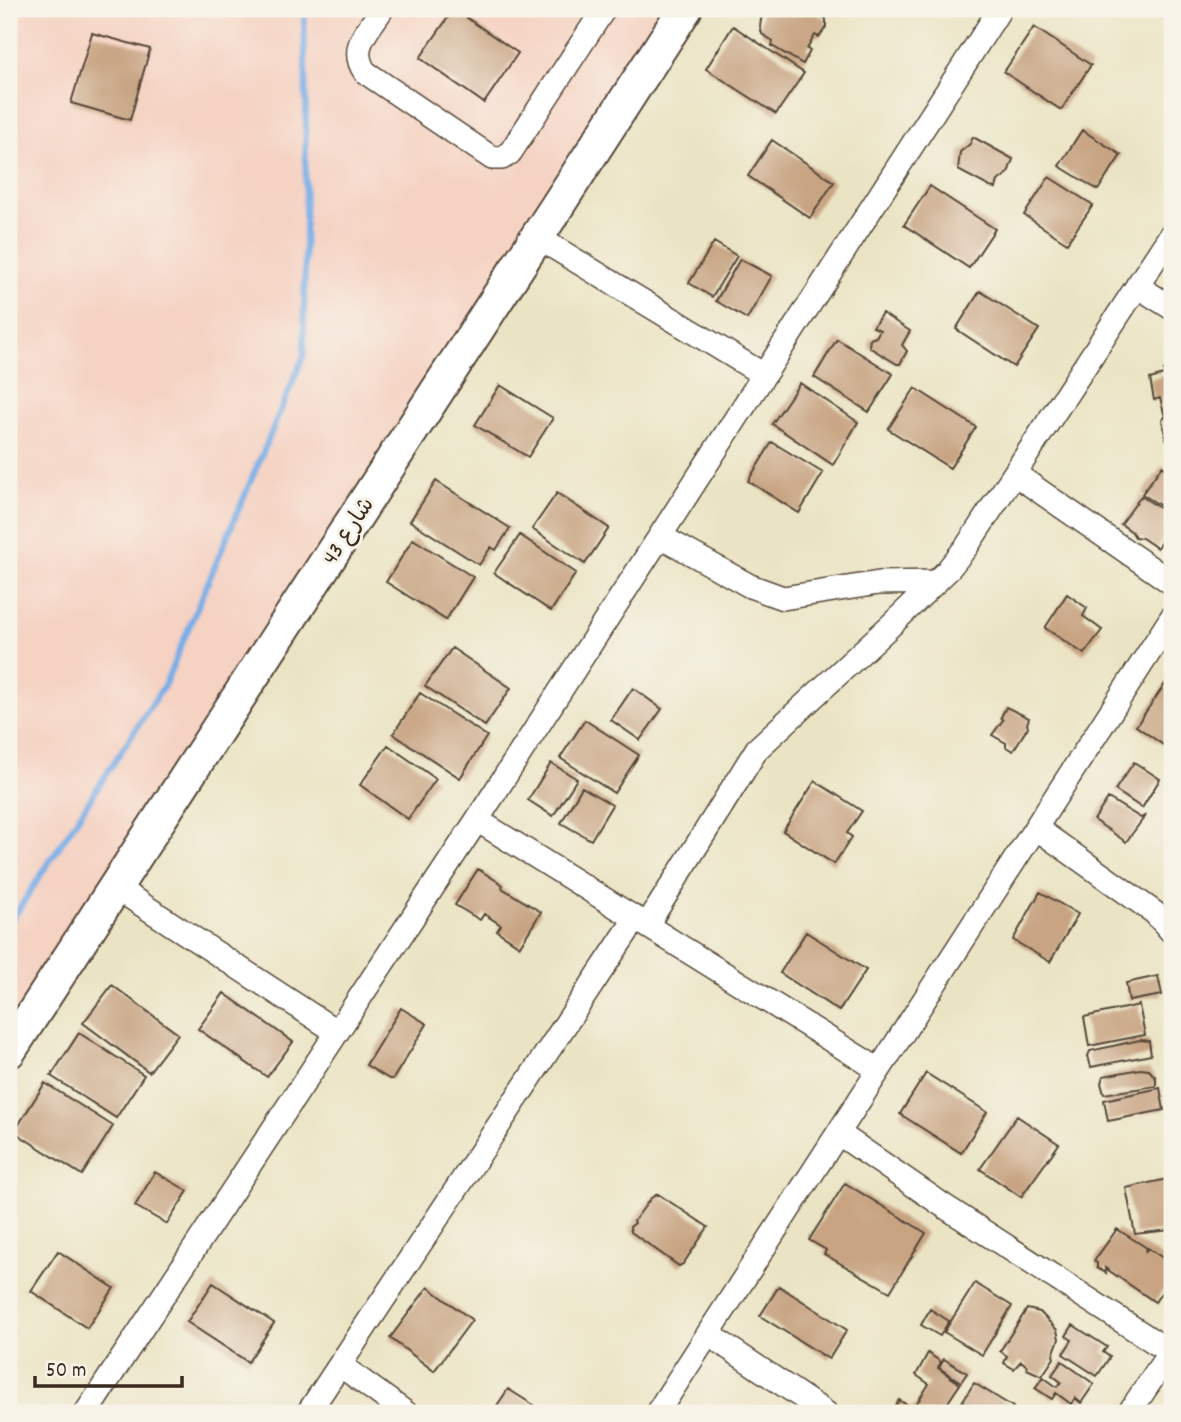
<svg xmlns="http://www.w3.org/2000/svg" width="1181" height="1422" viewBox="0 0 1181 1422" font-family="Dekko,'Playpen Sans Arabic',sans-serif">
  <style>
    .built { fill: #f5d2c2 }
    .lines { fill: none; stroke-linecap: round; stroke-linejoin: round }
    .stream { stroke: #78ade6; stroke-width: 6 }
    .building { fill: #c8a483 }
    .street-casing { stroke: #554637; stroke-width: 26 }
    .secondary-casing { stroke: #554637; stroke-width: 37 }
    .street { stroke: #fff; stroke-width: 23 }
    .secondary { stroke: #fff; stroke-width: 33 }
    .labels { text-anchor: middle; stroke-width: 6; stroke-linejoin: round; paint-order: stroke }
    .street-label { font-size: 23px; fill: #3b2a1e; stroke: #f7f3e8 }
  </style>
  <rect width="100%" height="100%" fill="#f7f3e8"/>
  <filter id="ink" filterUnits="userSpaceOnUse"><feTurbulence type="fractalNoise" baseFrequency=".0143" numOctaves="2"/><feDisplacementMap in="SourceGraphic" scale="14" xChannelSelector="R" yChannelSelector="G"/><feConvolveMatrix kernelMatrix="1 2 1 2 8 2 1 2 1" color-interpolation-filters="sRGB"/></filter>
  <filter id="wash" filterUnits="userSpaceOnUse"><feTurbulence type="fractalNoise" baseFrequency=".00686" numOctaves="4" result="noise"/><feDisplacementMap in="SourceGraphic" scale="28" xChannelSelector="R" yChannelSelector="G"/><feGaussianBlur stdDeviation="1.57" result="paint"/><feColorMatrix in="noise" values="0 0 0 0 0 0 0 0 0 0 0 0 0 0 0 0 0 1.4 0 .05"/><feComposite in="paint" operator="in"/></filter>
  <g filter="url(#wash)">
    <rect width="100%" height="100%" fill="#ebe4c4"/>
    <!-- built -->
    <path class="built" d="M9,9H685L9,1051Z"/>
    <g class="lines">
      <!-- stream -->
      <path class="stream" d="M9,924L165,684L304,355L306,103L304,9"/>
    </g>
    <g id="blocks">
      <!-- building -->
      <path class="building" d="M454,9L518,53L484,103L420,58Z
        M758,9H811L826,19V27L819,37L815,35L807,49L810,51L803,64L772,46L773,41L762,34L760,26L762,14L757,11Z
        M733,26L804,73L776,114L706,69Z
        M1034,27L1091,65L1061,110L1004,72Z
        M92,33L150,49L130,120L71,103Z
        M1082,130L1121,155L1098,190L1059,166Z
        M973,137L1013,159L1008,173L998,181L996,188L990,187L958,170L960,152L970,144Z
        M772,140L834,182L810,218L748,176Z
        M1049,177L1093,205L1067,243L1024,215Z
        M930,186L995,229L969,268L904,225Z
        M714,242L737,256L712,297L689,283Z
        M740,259L772,276L747,319L716,301Z
        M980,291L1039,329L1014,367L956,329Z
        M882,313L910,331L902,345L907,351L900,364H897L869,347L870,339L876,337L880,330L873,327Z
        M837,339L893,374L869,412L814,377Z
        M1172,368V437L1166,439L1162,420L1165,417L1160,398L1154,400L1150,379L1164,375V370Z
        M800,383L858,422L833,465L772,424Z
        M500,385L553,418L528,457L475,425Z
        M915,388L976,427L950,468L888,429Z
        M772,442L823,473L799,513L748,481Z
        M1162,466L1172,473V513L1142,494Z
        M436,481L510,528L496,550L491,547L479,565L410,521Z
        M557,493L609,528L585,564L532,529Z
        M1141,496L1172,516V525L1157,548L1142,538L1135,537L1132,532L1121,524Z
        M520,535L576,573L551,611L494,573Z
        M413,539L473,577L446,620L386,582Z
        M1067,594L1087,608L1083,616L1102,630L1084,654L1045,628Z
        M452,648L511,688L485,726L425,686Z
        M1172,674V751L1136,726Z
        M633,688L662,709L640,740L611,720Z
        M420,693L487,736L460,778L393,734Z
        M1006,707L1029,718L1027,724L1028,727L1013,751L1006,747V743L992,735L1003,720L1001,717Z
        M585,720L639,755L614,793L560,758Z
        M388,745L436,779L408,819L360,785Z
        M1134,762L1160,779L1142,808L1115,790Z
        M551,763L577,779L553,816L528,800Z
        M815,781L862,811L847,833L852,837L834,864L783,831Z
        M582,787L612,805L591,840L561,823Z
        M1108,798L1141,818L1146,815L1126,842L1094,820Z
        M478,869L503,885L502,888L541,912L520,946L497,931L501,925L484,914L480,920L455,905Z
        M1040,892L1078,914L1050,962L1013,940Z
        M806,932L866,970L839,1011L780,973Z
        M1158,976L1162,995L1129,1001L1126,983Z
        M112,985L178,1034L149,1072L83,1023Z
        M224,993L293,1042L267,1077L198,1029Z
        M1139,1005L1145,1035L1089,1046L1084,1017Z
        M401,1008L427,1024L393,1079H389L366,1065Z
        M79,1033L144,1075L116,1118L51,1076Z
        M1140,1040L1149,1041L1151,1055L1091,1067L1088,1056L1090,1051Z
        M1140,1069L1149,1070L1156,1078V1086L1104,1094L1101,1083L1103,1076Z
        M926,1073L987,1112L961,1153L900,1114Z
        M45,1083L113,1126L82,1175L14,1132Z
        M1160,1088L1164,1110L1108,1121L1104,1100Z
        M1017,1116L1059,1144L1021,1197L980,1169Z
        M155,1172L188,1191L167,1224L135,1206Z
        M1172,1178V1225L1170,1230L1135,1234L1126,1188Z
        M845,1183L926,1233L890,1292L824,1254L826,1250L809,1240Z
        M658,1194L708,1227L683,1264L679,1266L631,1232L630,1227L635,1223L634,1221L651,1198Z
        M1117,1229L1147,1248L1145,1252L1148,1248L1172,1264V1277L1155,1302L1105,1268L1106,1273L1097,1268V1263L1094,1261Z
        M58,1251L114,1288L87,1328L31,1291Z
        M213,1283L274,1323L248,1362L187,1322Z
        M975,1283L1012,1306L982,1355L944,1332Z
        M779,1286L847,1330L829,1359L760,1316Z
        M428,1287L472,1320L434,1371L390,1338Z
        M930,1309L949,1321L940,1336L921,1325Z
        M1027,1309L1040,1312L1057,1330L1059,1339L1053,1355L1054,1358L1042,1376L1027,1369V1366L1021,1361L1014,1369L1004,1363L1007,1356L1000,1351Z
        M1073,1325L1107,1347L1103,1352L1110,1357L1097,1376L1063,1354L1072,1340L1066,1336Z
        M928,1353L941,1362L938,1368L960,1384L941,1413H891L899,1400L913,1409L929,1384L916,1375Z
        M944,1359L967,1373L961,1382L939,1368Z
        M1062,1361L1094,1384L1081,1403L1075,1398L1071,1404L1056,1393L1052,1399L1035,1388L1043,1377L1057,1387L1061,1382L1052,1375Z
        M974,1383L1013,1407L1009,1413H961L957,1410Z
        M508,1389L546,1413H492Z"/>
    </g>
  </g>
  <g filter="url(#ink)">
    <use href="#blocks" fill-opacity="0" stroke="#554637" stroke-width="2"/>
    <g class="lines">
      <defs>
        <path id="street" d="M382,9C369,30 348,47 365,72L492,158H502L510,153L604,9
          M537,237L764,375
          M1137,286L1172,308
          M1015,474L1172,583
          M660,536L750,586L783,598L879,583L936,582
          M477,820L879,1070
          M1036,828L1155,913L1172,932
          M115,887L337,1032
          M647,925L757,749L890,626L947,571L967,546L1172,233
          M838,1133L944,1206L1170,1352
          M708,1334L826,1413
          M340,1365L406,1413
          M86,1413L477,820L1000,9
          M308,1413L636,918
          M657,1413L1172,617
          M1129,1413L1172,1349"/>
        <path id="secondary" d="M9,1051L685,9"/>
      </defs>
      <!-- street casing -->
      <use href="#street" class="street-casing"/>
      <!-- secondary casing -->
      <use href="#secondary" class="secondary-casing"/>
      <!-- street -->
      <use href="#street" class="street"/>
      <!-- secondary -->
      <use href="#secondary" class="secondary"/>
    </g>
  </g>
  <g class="labels">
    <!-- street labels -->
    <g class="street-label">
      <text transform="translate(347 530) rotate(-57)" y="8">شارع 43</text>
    </g>
  </g>
  <!-- margin -->
  <rect width="1181" height="1422" fill="none" stroke="#f7f3e8" stroke-width="35"/>
  <!-- scale -->
  <path d="M35 1376v10h147v-10" fill="none" stroke="#3b2a1e" stroke-width="3.5"/>
  <text x="46" y="1376" font-size="21" fill="#3b2a1e" stroke="#f7f3e8" stroke-width="5" paint-order="stroke">50 m</text>
</svg>
